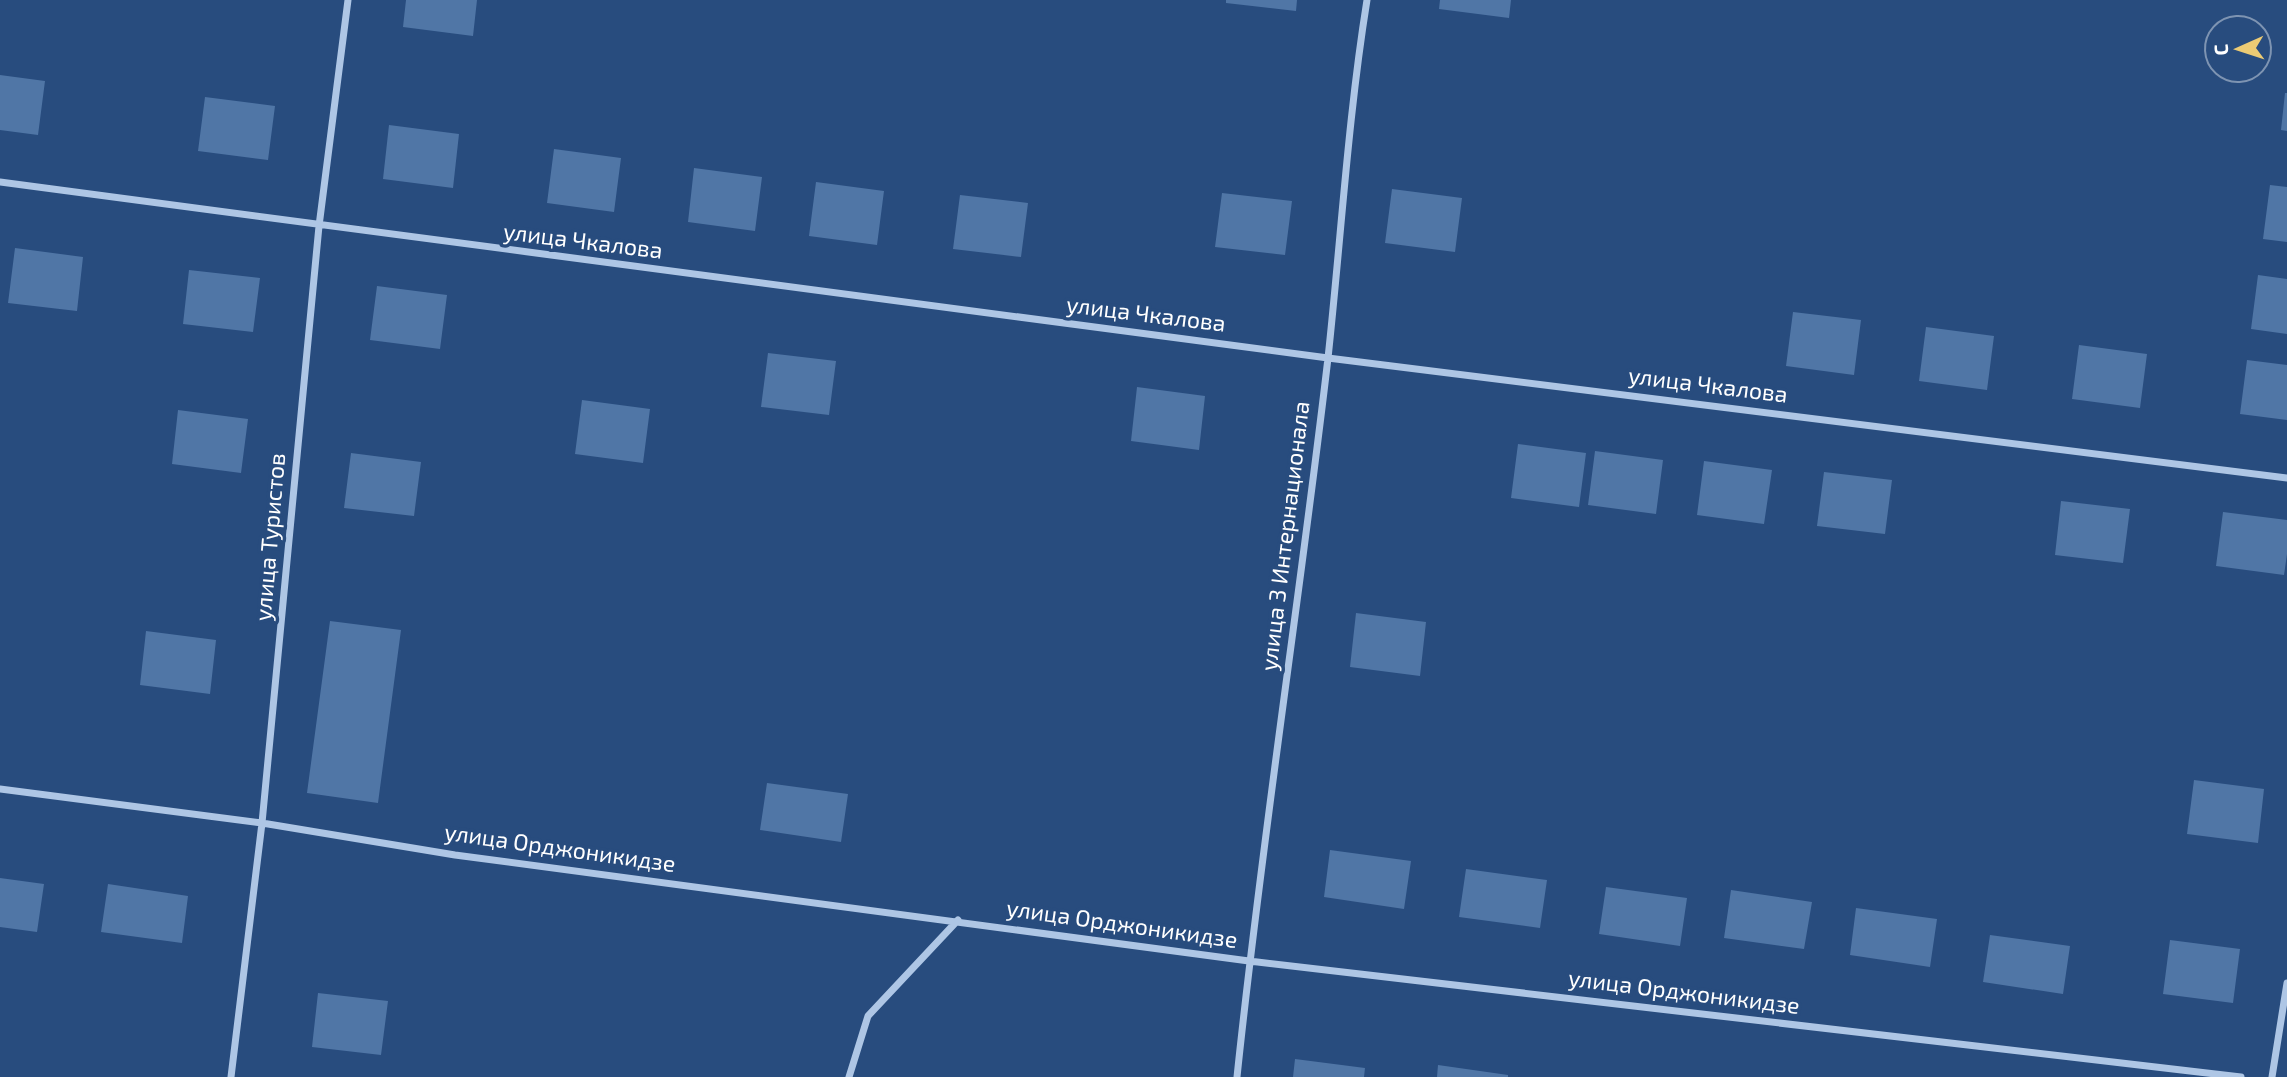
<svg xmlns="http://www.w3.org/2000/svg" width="2287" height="1077" viewBox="0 0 2287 1077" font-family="'Exo 2',sans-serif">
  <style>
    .building { fill: #5076a6 }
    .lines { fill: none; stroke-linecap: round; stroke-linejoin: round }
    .street { stroke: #aec6e5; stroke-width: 7 }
    .labels { text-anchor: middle; stroke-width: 7; stroke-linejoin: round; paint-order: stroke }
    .street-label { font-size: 23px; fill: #fff; stroke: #284c7e }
  </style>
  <rect width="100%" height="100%" fill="#284c7e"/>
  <!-- building -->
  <path class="building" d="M406,0H477L473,36L403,27Z
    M1226,0H1297L1296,11L1226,3Z
    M1440,0H1511L1509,18L1439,9Z
    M0,75L45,81L38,135L0,130Z
    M2285,93H2287V131L2281,130Z
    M205,97L275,106L268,160L198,151Z
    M389,125L459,134L453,188L383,179Z
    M554,149L621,158L614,212L547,203Z
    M694,168L762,177L755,231L688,222Z
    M816,182L884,191L877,245L809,236Z
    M2270,185L2287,187V242L2263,239Z
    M1392,189L1462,198L1455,252L1385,243Z
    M1222,193L1292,201L1285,255L1215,247Z
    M960,195L1028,203L1021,257L953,249Z
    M15,248L83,257L77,311L8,303Z
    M189,270L260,278L253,332L183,324Z
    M2258,275L2287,279V334L2251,329Z
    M377,286L447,295L440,349L370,340Z
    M1793,312L1861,320L1854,375L1786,366Z
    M1926,327L1994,336L1987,390L1919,381Z
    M2079,345L2147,354L2140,408L2072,399Z
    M768,353L836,361L829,415L761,407Z
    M2247,360L2287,365V420L2240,414Z
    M1137,387L1205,396L1199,450L1131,441Z
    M582,400L650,409L643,463L575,454Z
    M178,410L248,419L241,473L172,464Z
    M1518,444L1586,453L1579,507L1511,498Z
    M1595,451L1663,460L1656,514L1588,505Z
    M351,453L421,462L414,516L344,508Z
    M1704,461L1772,470L1764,524L1697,515Z
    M1824,472L1892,480L1885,534L1817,526Z
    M2061,501L2130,509L2123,563L2055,555Z
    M2223,512L2287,520V554L2284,575L2216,566Z
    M1356,613L1426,622L1420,676L1350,667Z
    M330,621L401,630L378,803L307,793Z
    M146,631L216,640L210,694L140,685Z
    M2194,780L2264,789L2258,843L2187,834Z
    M767,783L848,794L841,842L760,830Z
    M1330,850L1411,861L1404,909L1324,897Z
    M1466,869L1547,880L1540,928L1459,917Z
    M0,878L44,884L37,932L0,927Z
    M108,884L188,896L182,943L101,932Z
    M1606,887L1687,898L1680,946L1599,934Z
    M1731,890L1812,902L1804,949L1724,938Z
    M1856,908L1937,919L1930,967L1850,955Z
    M1990,935L2070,946L2063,994L1983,982Z
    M2170,940L2240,949L2233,1003L2163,994Z
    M318,993L388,1001L381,1055L312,1047Z
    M1295,1059L1365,1068L1364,1077H1293Z
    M1438,1065L1508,1075V1077H1437Z"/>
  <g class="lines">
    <!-- street -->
    <path class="street" d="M0,182L1328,358L2287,478
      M0,789L262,823L455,855L1249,961L2241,1077
      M231,1077L262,823L319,226L348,0
      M849,1077L868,1016L958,920
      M1237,1077C1262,837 1300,598 1328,358C1341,238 1348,118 1367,0
      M2272,1077L2287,983"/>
  </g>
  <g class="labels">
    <!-- street labels -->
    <g class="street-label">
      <text transform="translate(583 241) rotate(7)" y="8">улица Чкалова</text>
      <text transform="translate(1146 314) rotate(7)" y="8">улица Чкалова</text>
      <text transform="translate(1708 385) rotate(7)" y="8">улица Чкалова</text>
      <text transform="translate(1285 536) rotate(-83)" y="8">улица 3 Интернационала</text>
      <text transform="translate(270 537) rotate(-85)" y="8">улица Туристов</text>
      <text transform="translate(560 848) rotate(8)" y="8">улица Орджоникидзе</text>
      <text transform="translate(1122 924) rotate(8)" y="8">улица Орджоникидзе</text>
      <text transform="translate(1684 992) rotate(7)" y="8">улица Орджоникидзе</text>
    </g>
  </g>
  <!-- north arrow -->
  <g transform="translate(2238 49) rotate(267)"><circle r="33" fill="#284c7e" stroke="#7e94b2" stroke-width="2"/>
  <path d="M0-5L12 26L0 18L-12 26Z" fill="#eccb74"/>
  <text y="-10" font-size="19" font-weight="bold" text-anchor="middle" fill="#ffffff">С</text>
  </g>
</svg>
